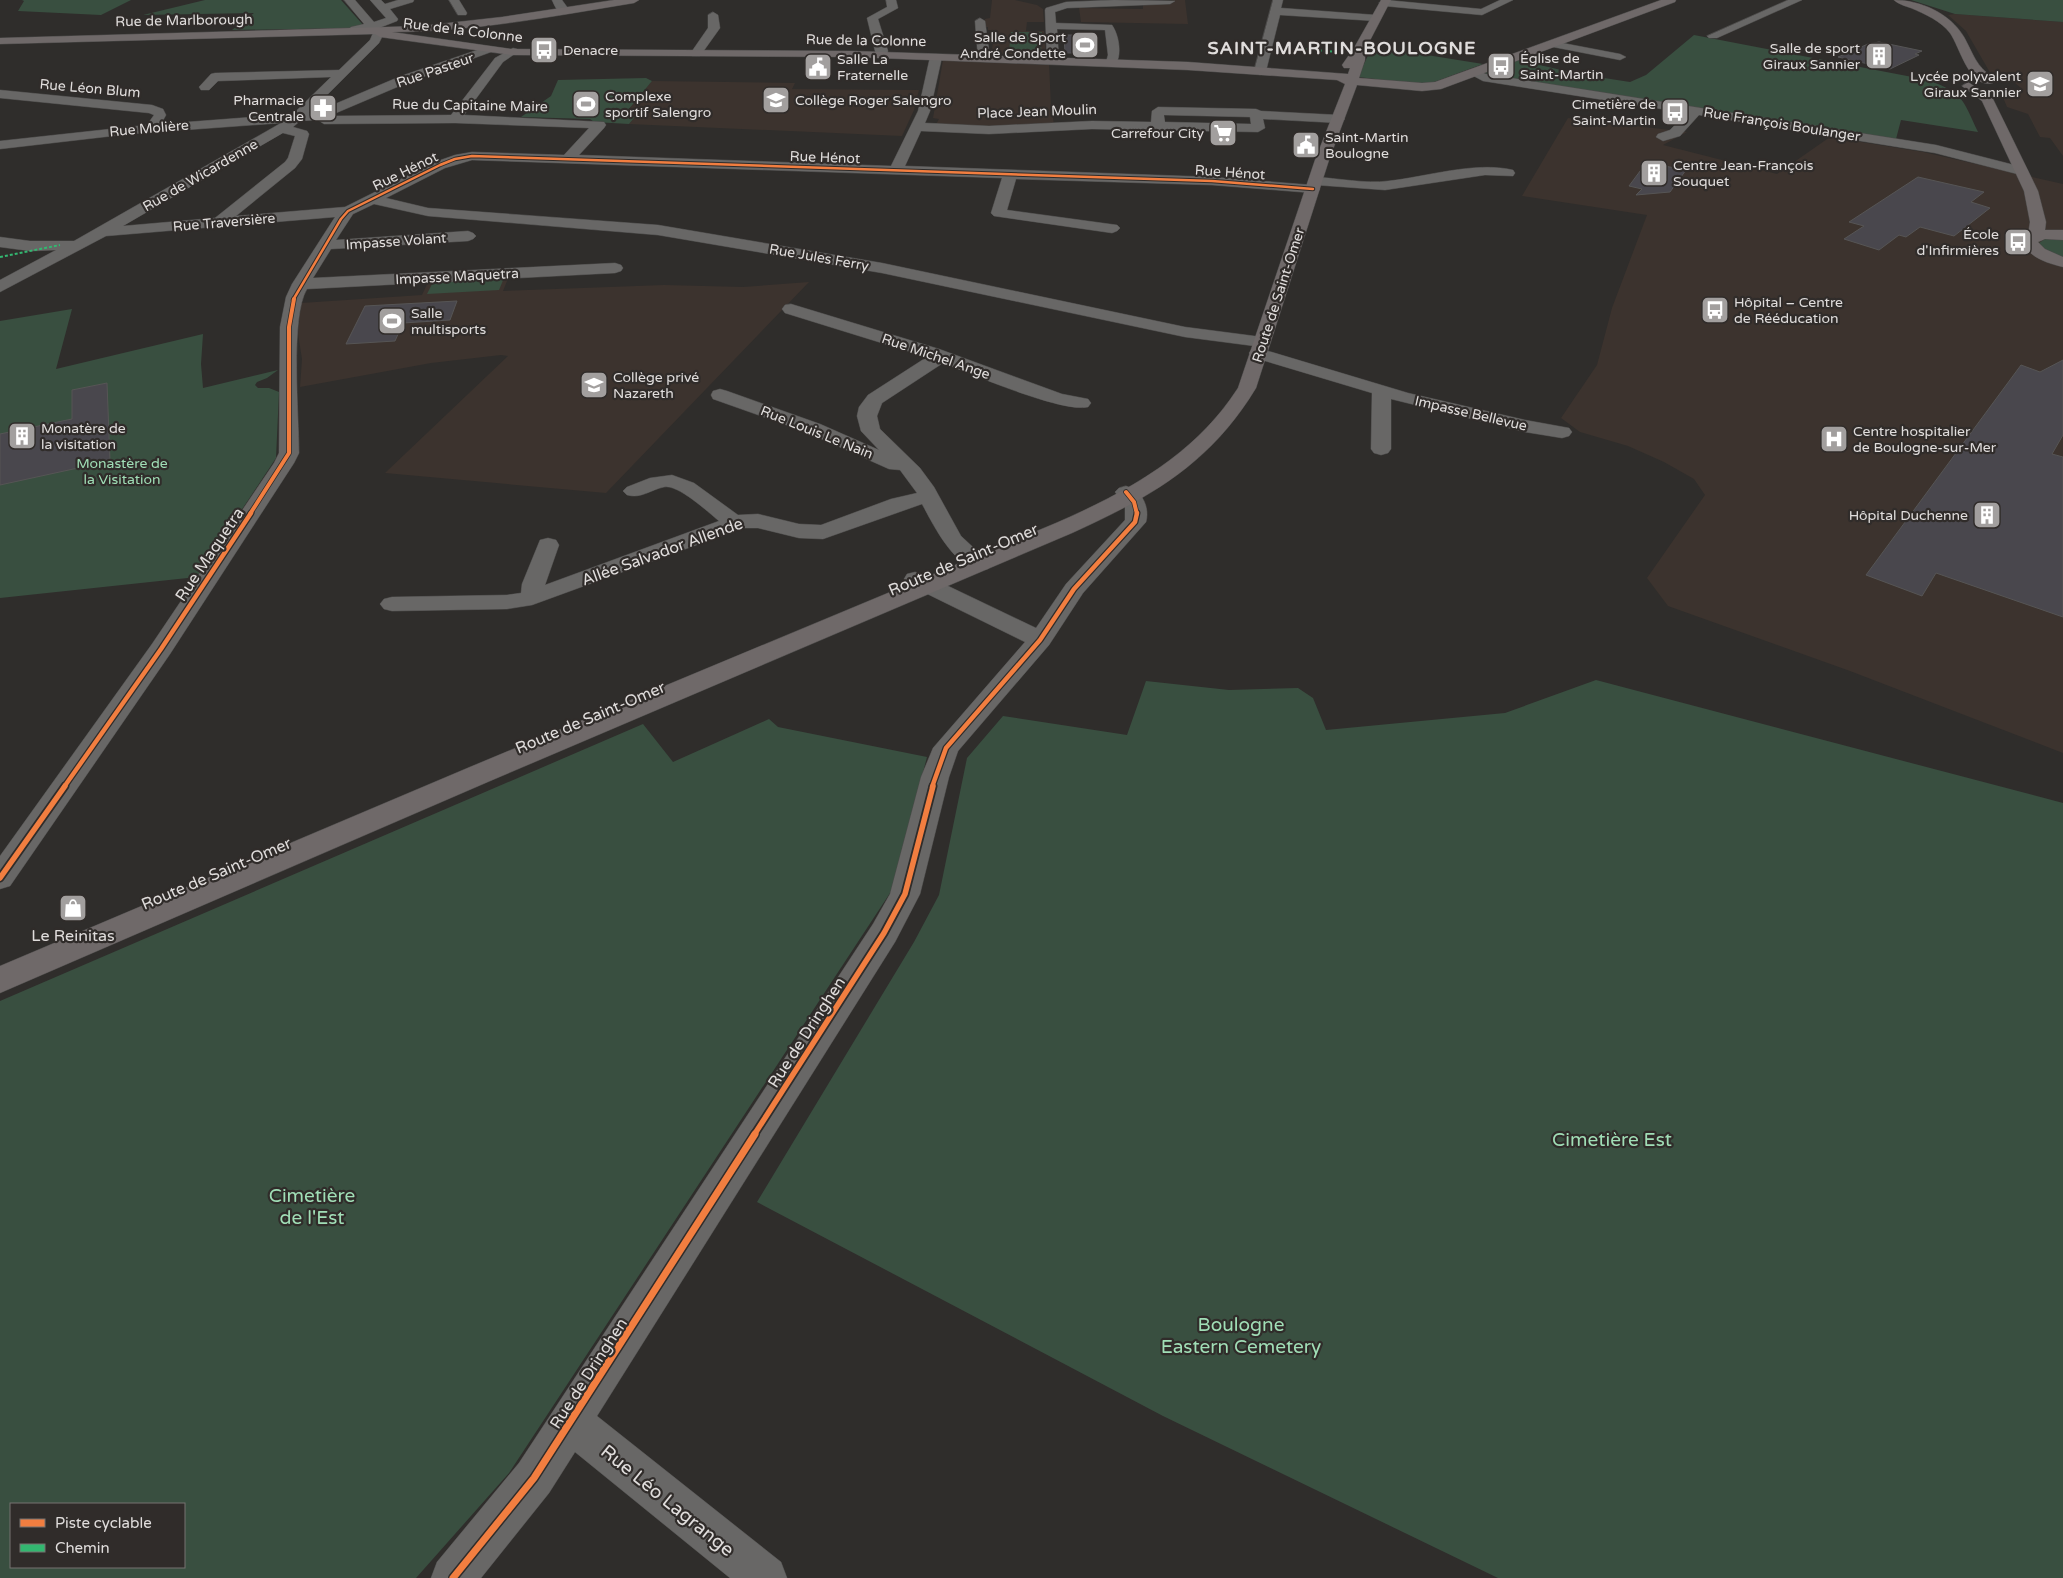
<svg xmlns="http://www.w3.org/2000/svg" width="2063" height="1578" viewBox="0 0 2063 1578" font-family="'Varela Round',sans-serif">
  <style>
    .built { fill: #3c332e }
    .green { fill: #394f40; fill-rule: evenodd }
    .building { fill: #49474d; stroke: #565555 }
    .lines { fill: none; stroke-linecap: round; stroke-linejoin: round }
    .street-casing { stroke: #4b4a49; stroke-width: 1 }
    .secondary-casing { stroke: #4b4a49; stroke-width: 1 }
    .street { fill: #686766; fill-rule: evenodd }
    .secondary { fill: #6f6969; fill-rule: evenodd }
    .quiet { stroke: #33b770; stroke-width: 2; stroke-dasharray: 3 2; stroke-linecap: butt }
    .cycleway-far4-casing { stroke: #302c2a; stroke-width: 4.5 }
    .cycleway-far3-casing { stroke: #302c2a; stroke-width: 5.5 }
    .cycleway-far2-casing { stroke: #302c2a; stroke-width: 7 }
    .cycleway-far1-casing { stroke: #302c2a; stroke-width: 9 }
    .cycleway-casing { stroke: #302c2a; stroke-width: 10 }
    .cycleway-far4 { stroke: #f27e40; stroke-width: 2.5 }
    .cycleway-far3 { stroke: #f27e40; stroke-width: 4 }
    .cycleway-far2 { stroke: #f27e40; stroke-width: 4.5 }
    .cycleway-far1 { stroke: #f27e40; stroke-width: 5.5 }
    .cycleway { stroke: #f27e40; stroke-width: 7 }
    .labels { text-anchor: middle; stroke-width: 4.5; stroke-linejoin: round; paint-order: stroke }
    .far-street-label { font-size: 14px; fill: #e0dddc; stroke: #302c2a }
    .far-poi-label { font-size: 14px; fill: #e0dddc; stroke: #302c2a; text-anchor: start }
    .far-park-label { font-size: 14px; fill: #a0deb6; stroke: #302c2a }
    .street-label { font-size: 16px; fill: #e0dddc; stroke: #302c2a }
    .poi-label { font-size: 16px; fill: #e0dddc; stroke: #302c2a }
    .far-district-label { font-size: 18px; font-weight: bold; letter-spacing: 1px; fill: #e0dddc; stroke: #302c2a }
    .near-park-label { font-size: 19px; fill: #a0deb6; stroke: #302c2a }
    .near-street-label { font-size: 19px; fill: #e0dddc; stroke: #302c2a }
  </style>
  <rect width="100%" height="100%" fill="#2f2d2b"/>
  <!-- built -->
  <path class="built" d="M992,0H1015L1037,5L1043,9L1044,22H1027L1026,31H1044L1046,54H986V52L992,51L994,31L988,30V27H984L985,19L990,18Z
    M1172,0H1185L1188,24L1081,22L1079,8L1143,9V4L1173,2Z
    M1955,14L2063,22V156L2050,138L2040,137L2028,114L2007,107L2002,95L2017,93L2021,88L2015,83L1992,76L1966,31L1948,15Z
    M943,60L1049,63L1051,107L1054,124L994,127L935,126L939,119L933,118Z
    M652,81L795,83L792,89L919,90L914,110L902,136L629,124L635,117L624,115Z
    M1568,118L1687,132L1663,145L1777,174L1830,137L1923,152L2063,184V753L1850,671L1668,606L1647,578L1705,495L1694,479L1664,462L1628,446L1580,432L1561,418L1597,365L1612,308L1647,215L1522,196Z
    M509,276L503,291L664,285L743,287L809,282L606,493L385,473L508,356L501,355L431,363L300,387L302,359L298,334L301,303L422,295L429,280Z"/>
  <!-- green -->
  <path class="green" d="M22,0H131L101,15L18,11L24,1Z
    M205,0H341L364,26L356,28L232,30L254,13L143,15Z
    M1911,0H2063V22L1955,14Z
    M1011,32H1042L1041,51H1009Z
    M1694,35L1928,80C1964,94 1962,98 1978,132L1901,120L1896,139L1485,75L1487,74L1484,73L1519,60L1578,74L1630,82L1646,75Z
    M1371,49L1408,52L1483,64L1426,85L1358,77Z
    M646,78L652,81L624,115L635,117L629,124L594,122L590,119L521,117L551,96L558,80Z
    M2063,238V258L2045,251L2039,243L2045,239Z
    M504,278L499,290L427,294L433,282Z
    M72,309L56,369L203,334L201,364L203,388L278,370L267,378L257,382L255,385L258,388H269L279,392L276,458L197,577L0,598V321Z
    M1596,680L2063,803V1578H1498L1163,1416L757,1202L914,942L939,895L967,758L1003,716L1127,735L1146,681L1229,690L1298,688L1313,698L1326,730L1505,713Z
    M769,719L778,727L927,757L892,890L509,1473L416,1578H0V1001L643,724L673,762ZM11,1504H184V1567H11Z"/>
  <!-- building -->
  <path class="building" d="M1064,35H1094L1095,53H1065Z
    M1879,42L1922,51L1915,54L1919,55L1890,69L1838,57L1868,44Z
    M1646,163L1659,165L1686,170L1670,192L1636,195L1642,189L1629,186Z
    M1918,177L1984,192L1971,202L1990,208L1954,236L1920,227L1906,237L1899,235L1879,250L1844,239L1864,226L1849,222Z
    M457,301L450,320L403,323L395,341L346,344L365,306Z
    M2063,360V435L2052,454L2063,457V617L1936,573L1922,596L1866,575L2021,365L2040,372Z
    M107,383L110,461L0,485V434L72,419V390Z"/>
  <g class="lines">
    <defs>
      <path id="street" d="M344,0H355L374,22L386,18L370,0H381L385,4L398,0H414L413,2L390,9L398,19L397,21L379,28L381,30L379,32L383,35L379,43L309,113L316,112L401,76L483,48H491L493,50L491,52L409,82L329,116L451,115L495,58L513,48L517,49L519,51L503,62L464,115L604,122L606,125L604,128L579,155L891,166L918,111L930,57L936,54L942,57L930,111L925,123L989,126L1092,121L1151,122L1152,111L1158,107L1256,109L1261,111L1339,115L1345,119L1339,123L1263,119L1265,128L1258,132L1092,129L989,134L921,131L905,166L1212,177L1312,185L1308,181L1310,178L1315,177C1337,178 1366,184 1388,181C1426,177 1475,161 1513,170L1515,173L1513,176L1485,175L1385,190L1316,185L1320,189L1318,192L1313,193L1212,185L1016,179L1007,210L1117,225L1120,228L1117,231L1112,233L994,216L991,213L1002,178L472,160L445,168L386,198L428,208L658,225L882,263L1185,327L1262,337L1268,338L1271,342L1268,346L1262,347L1185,337L882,273L658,235L428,216L374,204L353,214L336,240L468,231L473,233L476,236L473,239L468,241L331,249L313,278L615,263L621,265L623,268L621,271L615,273L307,289C290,317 299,416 299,453L294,463L170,654L10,886L0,889V856L152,644L274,463L279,453L280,327L286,297L292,284L335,217L106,236L0,292V280L56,250L30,251L0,247V237L30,241H74L281,123L130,134L0,149V141L147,125L154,115L149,113L0,98V90L152,105L163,109L166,115L161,124L293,114L331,77L218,81L209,90H201L199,87L211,74L215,73L339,70L370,40L373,33L369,30L351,31L349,29L351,27L364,24ZM1164,115L1250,117L1251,124L1165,122ZM318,120L324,124L455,123L589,128L564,155L472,152L455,155L435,162L345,207L236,216L295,168L302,159L309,134L307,131L293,127L300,121ZM283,133L295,136L288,158L285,162L215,218L123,226Z
        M449,0H459L467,13L466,15H458Z
        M552,0H562L570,11L565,14C557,12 555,7 552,0Z
        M886,0H896L898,8L878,19L888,51L886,57L882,58L876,55L867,18L887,7Z
        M1114,0L1175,1L1170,4L1067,8L1055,12L1056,23L1112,25C1119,35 1122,54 1116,64H1108L1106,62L1108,55L1105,30L1057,29L1059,60L1057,62H1049L1047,60L1045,10L1046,8L1066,2Z
        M1273,0H1283L1281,8L1376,15L1381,18L1376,21L1280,15L1266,71L1260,75L1254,71Z
        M1386,0L1481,9L1500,0H1513L1482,15L1384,6L1379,3Z
        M1788,0H1802L1717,38H1709L1707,36Z
        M713,12L718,15L720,28L700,56H692L690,54L708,28V15Z
        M980,18L985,21L990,58L984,61L978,58L975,21Z
        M1552,41L1620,54L1626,57L1620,60L1548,46L1546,44L1548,42Z
        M1474,69L1486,74L1936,145L2026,168L2028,171L2026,174L2021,175L1935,153L1699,115L1680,136L1663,141L1656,137L1658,134L1670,130L1687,113L1483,81L1468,73L1470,70Z
        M791,304L939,349L1062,394L1088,399L1091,403L1088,407C1062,413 972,374 943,363L882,403L877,416L880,429L920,468L934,487L961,536L991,564L988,569C958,576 934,526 922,504L823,539L799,538L758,528H743L532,605L507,609L392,611L384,609L380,604L384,599L392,597L507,595L521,593L522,584L540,540L548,538L556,540L559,545L545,585L719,521C708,512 678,484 664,487C650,490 641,499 627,495L623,491L627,487L650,478L672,475L694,483L738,515L758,514L799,524L821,525L891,499L917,493L900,470L889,469L806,432L713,399L711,395L713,391L720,389L727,391L820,424L879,450L861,431L857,416L859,407L868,395L927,357L785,313L782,309L785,305Z
        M1258,348L1408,393L1525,420L1569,428L1572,432L1569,436L1562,438L1525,432L1391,399V449L1388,453L1381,455L1374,453L1371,449L1372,393L1252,357L1249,353L1252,349Z
        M1126,486C1142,490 1150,507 1146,522L1083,593L1049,645L958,751L949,777L920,894L895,942L597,1416L781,1562L787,1578H730L575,1452L549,1493L481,1578H431L437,1562L519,1463L873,924L890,894L921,777L933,748L1025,642L907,584L904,579L907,574L915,572L923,574L1036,628L1066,584L1125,520V506L1115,492L1119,488Z"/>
      <path id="secondary" d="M614,0H639L634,3C554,16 473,32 392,32L511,49L852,51L1188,62L1348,74L1350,68H1344L1342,65L1354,48L1381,0H1391L1365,50V60L1359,78L1422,83L1435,82L1661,0H1676L1675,2L1441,89L1422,91L1357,85L1329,160L1256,388C1210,464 1151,497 1072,533L490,781L0,993V966L470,767L1056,523C1127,492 1195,455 1238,388L1315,160L1345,84L1337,80L1188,70L852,57L511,55L380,37L375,34L0,44V38L421,26L502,17Z
        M1894,0C1920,0 1950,13 1964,37C1973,53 1976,67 1993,77L1995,80L1993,83C1969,89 1960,47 1950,33C1941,21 1925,14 1911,8C1905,6 1898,4 1894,0Z
        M1968,82L1993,99L2038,191L2046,222L2045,230H2063V240L2045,239L2038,242L2045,249L2063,257V267C2047,263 2030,258 2022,242L2028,235L2030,222L2024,191L1982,101L1962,86Z"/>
    </defs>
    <!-- street casing -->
    <use href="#street" class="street-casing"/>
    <!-- secondary casing -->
    <use href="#secondary" class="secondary-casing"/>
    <!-- street -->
    <use href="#street" class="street"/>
    <!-- secondary -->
    <use href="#secondary" class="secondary"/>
    <!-- quiet -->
    <path class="quiet" d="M1274,47L1339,52
      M0,257L60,245"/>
    <defs>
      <path id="cycleway-far4" d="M293,300L341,219L348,211L440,165L455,159L472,156L1212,181L1313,189"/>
      <path id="cycleway-far3" d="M1126,492L1134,502L1137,514
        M250,514L289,453V327L294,299"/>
      <path id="cycleway-far2" d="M64,787L161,649L251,513
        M932,787L946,748L1040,640L1074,589L1135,522L1137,513"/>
      <path id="cycleway-far1" d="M0,878L65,786
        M754,1135L884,933L905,894L933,786"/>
      <path id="cycleway" d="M453,1578L534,1478L755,1134"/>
    </defs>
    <!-- cycleway-far4 casing -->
    <use href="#cycleway-far4" class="cycleway-far4-casing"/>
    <!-- cycleway-far3 casing -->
    <use href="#cycleway-far3" class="cycleway-far3-casing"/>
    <!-- cycleway-far2 casing -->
    <use href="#cycleway-far2" class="cycleway-far2-casing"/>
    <!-- cycleway-far1 casing -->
    <use href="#cycleway-far1" class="cycleway-far1-casing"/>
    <!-- cycleway casing -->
    <use href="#cycleway" class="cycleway-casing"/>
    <!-- cycleway-far4 -->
    <use href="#cycleway-far4" class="cycleway-far4"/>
    <!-- cycleway-far3 -->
    <use href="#cycleway-far3" class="cycleway-far3"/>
    <!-- cycleway-far2 -->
    <use href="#cycleway-far2" class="cycleway-far2"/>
    <!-- cycleway-far1 -->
    <use href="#cycleway-far1" class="cycleway-far1"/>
    <!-- cycleway -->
    <use href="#cycleway" class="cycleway"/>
  </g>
  <!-- icons -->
  <defs>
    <symbol id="stadium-square" viewBox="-11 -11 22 22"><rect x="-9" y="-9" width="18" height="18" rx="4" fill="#a29f9e" stroke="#302c2a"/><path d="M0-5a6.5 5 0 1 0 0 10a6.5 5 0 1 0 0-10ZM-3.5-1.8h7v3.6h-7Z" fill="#fff"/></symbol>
    <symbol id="bus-square" viewBox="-11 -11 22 22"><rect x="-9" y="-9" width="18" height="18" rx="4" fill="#a29f9e" stroke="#302c2a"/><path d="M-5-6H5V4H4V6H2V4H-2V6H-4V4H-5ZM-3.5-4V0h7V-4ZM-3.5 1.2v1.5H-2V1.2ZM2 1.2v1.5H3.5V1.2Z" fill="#fff"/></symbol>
    <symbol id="building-square" viewBox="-11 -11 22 22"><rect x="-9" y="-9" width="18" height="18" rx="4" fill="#a29f9e" stroke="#302c2a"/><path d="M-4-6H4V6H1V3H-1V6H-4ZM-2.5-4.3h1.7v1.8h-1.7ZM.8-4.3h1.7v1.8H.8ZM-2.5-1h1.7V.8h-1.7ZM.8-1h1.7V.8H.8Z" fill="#fff"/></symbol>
    <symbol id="civic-square" viewBox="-11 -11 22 22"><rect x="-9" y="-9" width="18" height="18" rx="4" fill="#a29f9e" stroke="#302c2a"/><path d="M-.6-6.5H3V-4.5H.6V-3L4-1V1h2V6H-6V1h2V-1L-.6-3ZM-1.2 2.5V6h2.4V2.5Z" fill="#fff"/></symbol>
    <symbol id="school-square" viewBox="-11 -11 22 22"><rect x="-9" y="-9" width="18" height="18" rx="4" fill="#a29f9e" stroke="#302c2a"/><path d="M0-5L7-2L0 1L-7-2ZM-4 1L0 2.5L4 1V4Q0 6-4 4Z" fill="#fff"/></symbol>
    <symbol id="pharmacy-square" viewBox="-11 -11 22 22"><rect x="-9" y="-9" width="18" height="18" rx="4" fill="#a29f9e" stroke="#302c2a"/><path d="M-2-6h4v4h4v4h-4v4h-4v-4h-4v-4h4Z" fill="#fff"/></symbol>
    <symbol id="supermarket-square" viewBox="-11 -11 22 22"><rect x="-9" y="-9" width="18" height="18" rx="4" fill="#a29f9e" stroke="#302c2a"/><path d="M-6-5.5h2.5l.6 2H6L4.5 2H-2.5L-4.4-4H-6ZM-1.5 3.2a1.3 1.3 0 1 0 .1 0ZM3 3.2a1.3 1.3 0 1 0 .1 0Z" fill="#fff"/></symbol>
    <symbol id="hospital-square" viewBox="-11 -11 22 22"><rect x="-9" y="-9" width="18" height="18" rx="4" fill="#a29f9e" stroke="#302c2a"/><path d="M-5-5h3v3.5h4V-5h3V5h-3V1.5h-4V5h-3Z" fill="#fff"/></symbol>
    <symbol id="shop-square" viewBox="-11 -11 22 22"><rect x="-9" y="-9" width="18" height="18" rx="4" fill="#a29f9e" stroke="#302c2a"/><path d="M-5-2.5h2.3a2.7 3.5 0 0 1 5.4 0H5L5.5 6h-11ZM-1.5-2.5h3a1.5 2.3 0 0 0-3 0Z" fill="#fff"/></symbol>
  </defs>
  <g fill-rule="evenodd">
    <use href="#stadium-square" x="1069" y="29" width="32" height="32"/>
    <use href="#bus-square" x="528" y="34" width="32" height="32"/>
    <use href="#building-square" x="1863" y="40" width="32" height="32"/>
    <use href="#bus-square" x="1485" y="50" width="32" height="32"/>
    <use href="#civic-square" x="802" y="51" width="32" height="32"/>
    <use href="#school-square" x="2024" y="68" width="32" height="32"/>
    <use href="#school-square" x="760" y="84" width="32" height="32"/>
    <use href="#stadium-square" x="570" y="88" width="32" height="32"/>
    <use href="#pharmacy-square" x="307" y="92" width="32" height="32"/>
    <use href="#bus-square" x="1659" y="96" width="32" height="32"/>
    <use href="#supermarket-square" x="1207" y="117" width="32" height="32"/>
    <use href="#civic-square" x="1290" y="129" width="32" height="32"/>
    <use href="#building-square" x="1638" y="157" width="32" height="32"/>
    <use href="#bus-square" x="2002" y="226" width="32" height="32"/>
    <use href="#bus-square" x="1699" y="294" width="32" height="32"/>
    <use href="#stadium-square" x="376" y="305" width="32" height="32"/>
    <use href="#school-square" x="578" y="369" width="32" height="32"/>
    <use href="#building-square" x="6" y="420" width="32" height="32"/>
    <use href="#hospital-square" x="1818" y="423" width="32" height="32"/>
    <use href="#building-square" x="1971" y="499" width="32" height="32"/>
    <use href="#shop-square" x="57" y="892" width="32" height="32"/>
  </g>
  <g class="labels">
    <!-- far-street labels -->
    <g class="far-street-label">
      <text transform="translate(184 20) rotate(-1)" y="5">Rue de Marlborough</text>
      <text transform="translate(463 30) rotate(7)" y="5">Rue de la Colonne</text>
      <text transform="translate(866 40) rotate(1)" y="5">Rue de la Colonne</text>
      <text transform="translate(435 70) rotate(-19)" y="5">Rue Pasteur</text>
      <text transform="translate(90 88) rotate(5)" y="5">Rue Léon Blum</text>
      <text transform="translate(470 105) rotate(1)" y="5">Rue du Capitaine Maire</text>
      <text transform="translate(1037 111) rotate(-2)" y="5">Place Jean Moulin</text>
      <text transform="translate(1782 124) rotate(9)" y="5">Rue François Boulanger</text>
      <text transform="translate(149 128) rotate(-5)" y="5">Rue Molière</text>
      <text transform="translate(825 157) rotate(2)" y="5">Rue Hénot</text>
      <text transform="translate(405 171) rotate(-26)" y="5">Rue Hénot</text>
      <text transform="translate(1230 172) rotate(4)" y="5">Rue Hénot</text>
      <text transform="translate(200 175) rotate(-30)" y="5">Rue de Wicardenne</text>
      <text transform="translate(224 222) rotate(-5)" y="5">Rue Traversière</text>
      <text transform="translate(396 241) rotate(-4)" y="5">Impasse Volant</text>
      <text transform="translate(819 257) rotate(10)" y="5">Rue Jules Ferry</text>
      <text transform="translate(457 276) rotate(-3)" y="5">Impasse Maquetra</text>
      <text transform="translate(1278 295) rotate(-72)" y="5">Route de Saint-Omer</text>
      <text transform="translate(936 356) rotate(19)" y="5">Rue Michel Ange</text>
      <text transform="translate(1471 413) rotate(13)" y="5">Impasse Bellevue</text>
      <text transform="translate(817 432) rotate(22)" y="5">Rue Louis Le Nain</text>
    </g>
    <!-- far-poi labels -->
    <g class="far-poi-label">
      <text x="1066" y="42" text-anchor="end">Salle de Sport<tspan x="1066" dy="16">André Condette</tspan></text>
      <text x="1860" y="53" text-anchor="end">Salle de sport<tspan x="1860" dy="16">Giraux Sannier</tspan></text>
      <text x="563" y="55">Denacre</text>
      <text x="1520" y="63">Église de<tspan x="1520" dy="16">Saint-Martin</tspan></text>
      <text x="837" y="64">Salle La<tspan x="837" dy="16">Fraternelle</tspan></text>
      <text x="2021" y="81" text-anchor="end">Lycée polyvalent<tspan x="2021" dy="16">Giraux Sannier</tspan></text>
      <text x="605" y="101">Complexe<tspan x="605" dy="16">sportif Salengro</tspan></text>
      <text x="304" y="105" text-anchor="end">Pharmacie<tspan x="304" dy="16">Centrale</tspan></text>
      <text x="795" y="105">Collège Roger Salengro</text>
      <text x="1656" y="109" text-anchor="end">Cimetière de<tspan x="1656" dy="16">Saint-Martin</tspan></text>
      <text x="1204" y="138" text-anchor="end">Carrefour City</text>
      <text x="1325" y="142">Saint-Martin<tspan x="1325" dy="16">Boulogne</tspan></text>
      <text x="1673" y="170">Centre Jean-François<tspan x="1673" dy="16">Souquet</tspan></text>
      <text x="1999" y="239" text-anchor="end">École<tspan x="1999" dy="16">d'Infirmières</tspan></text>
      <text x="1734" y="307">Hôpital – Centre<tspan x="1734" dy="16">de Rééducation</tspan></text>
      <text x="411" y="318">Salle<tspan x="411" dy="16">multisports</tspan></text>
      <text x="613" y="382">Collège privé<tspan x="613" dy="16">Nazareth</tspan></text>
      <text x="41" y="433">Monatère de<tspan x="41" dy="16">la visitation</tspan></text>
      <text x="1853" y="436">Centre hospitalier<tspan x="1853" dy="16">de Boulogne-sur-Mer</tspan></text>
      <text x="1968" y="520" text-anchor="end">Hôpital Duchenne</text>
    </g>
    <!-- far-park labels -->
    <g class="far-park-label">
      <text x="122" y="468">Monastère de<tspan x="122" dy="16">la Visitation</tspan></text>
    </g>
    <!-- street labels -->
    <g class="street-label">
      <text transform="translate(662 551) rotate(-20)" y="6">Allée Salvador Allende</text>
      <text transform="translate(209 554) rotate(-56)" y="6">Rue Maquetra</text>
      <text transform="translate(963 559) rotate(-23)" y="6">Route de Saint-Omer</text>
      <text transform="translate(590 717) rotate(-23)" y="6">Route de Saint-Omer</text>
      <text transform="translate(216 873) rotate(-23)" y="6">Route de Saint-Omer</text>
      <text transform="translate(806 1032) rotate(-57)" y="6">Rue de Dringhen</text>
      <text transform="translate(588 1373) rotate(-57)" y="6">Rue de Dringhen</text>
    </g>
    <!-- poi labels -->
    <g class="poi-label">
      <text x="73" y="941">Le Reinitas</text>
    </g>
    <!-- far-district labels -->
    <g class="far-district-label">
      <text x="1342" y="54">SAINT-MARTIN-BOULOGNE</text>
    </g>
    <!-- near-park labels -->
    <g class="near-park-label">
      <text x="1612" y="1146">Cimetière Est</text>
      <text x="312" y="1202">Cimetière<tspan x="312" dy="22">de l'Est</tspan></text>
      <text x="1241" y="1331">Boulogne<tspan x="1241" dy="22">Eastern Cemetery</tspan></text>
    </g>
    <!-- near-street labels -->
    <g class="near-street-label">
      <text transform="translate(668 1500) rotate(39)" y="7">Rue Léo Lagrange</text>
    </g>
  </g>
  <!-- legend -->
  <rect x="10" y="1503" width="175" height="65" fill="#302c2a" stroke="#767371"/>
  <rect x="20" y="1519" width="25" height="8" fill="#f27e40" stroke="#767371"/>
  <text x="55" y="1528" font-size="15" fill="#e0dddc">Piste cyclable</text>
  <rect x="20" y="1544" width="25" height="8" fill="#33b770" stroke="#767371"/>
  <text x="55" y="1553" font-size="15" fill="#e0dddc">Chemin</text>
</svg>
